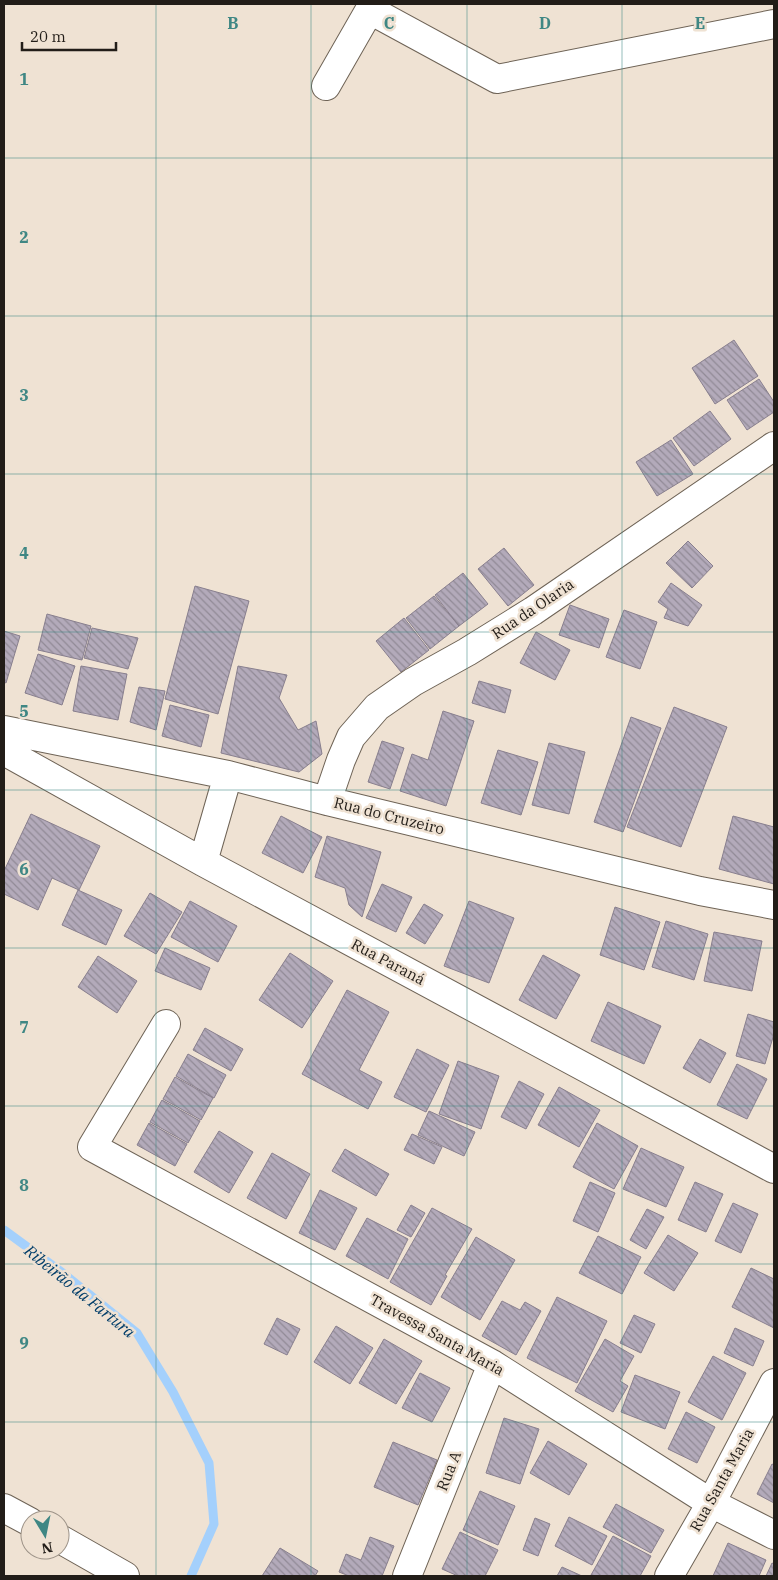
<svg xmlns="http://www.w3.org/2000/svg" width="778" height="1580" viewBox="0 0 778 1580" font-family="'IBM Plex Serif',serif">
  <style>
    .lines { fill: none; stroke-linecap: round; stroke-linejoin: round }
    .stream { stroke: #a4d0fc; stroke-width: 9 }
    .building { fill: url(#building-back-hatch); stroke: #887f8e }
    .minor-casing { stroke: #6e6356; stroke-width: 30 }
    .minor { stroke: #fff; stroke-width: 28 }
    .grid { fill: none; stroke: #3f8784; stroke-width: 1; stroke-opacity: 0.55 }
    .labels { text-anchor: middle; stroke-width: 5; stroke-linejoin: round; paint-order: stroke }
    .street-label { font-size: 15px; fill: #221d18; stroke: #efe2d3 }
    .water-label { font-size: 16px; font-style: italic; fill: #003d69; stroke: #efe2d3 }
    .grid-label { font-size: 16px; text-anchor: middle; font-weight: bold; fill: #3f8784; stroke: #efe2d3; stroke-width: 5; stroke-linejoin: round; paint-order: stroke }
  </style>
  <defs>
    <pattern id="building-back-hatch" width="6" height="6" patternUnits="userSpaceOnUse" patternTransform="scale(1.25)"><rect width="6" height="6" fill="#b3aaba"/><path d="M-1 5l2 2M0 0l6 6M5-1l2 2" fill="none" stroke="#918a96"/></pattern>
  </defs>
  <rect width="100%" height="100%" fill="#efe2d3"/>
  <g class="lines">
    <!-- stream -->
    <path class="stream" d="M4,1230L64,1274L137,1333L173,1392L209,1463L214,1524L191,1576"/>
  </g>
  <!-- building -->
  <path class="building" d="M734,340L758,376L715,404L692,368Z
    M759,379L774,402V412L747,430L727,400Z
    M710,411L731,439L694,466L673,438Z
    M671,440L693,474L657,496L636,462Z
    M688,541L713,566L692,588L666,563Z
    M504,548L534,585L508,606L478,569Z
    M463,573L488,604L459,626L435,595Z
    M671,583L702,605L688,626L664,618L668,609L658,602Z
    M195,586L249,601L218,714L165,699Z
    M434,596L459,626L430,649L406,618Z
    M570,605L609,619L599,648L559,635Z
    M624,610L657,622L640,669L606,657Z
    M47,614L91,626L82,660L38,650Z
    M404,618L429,650L401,672L376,641Z
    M92,628L138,638L128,669L84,658Z
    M4,631L20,636L6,683L4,682Z
    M536,632L570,650L555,680L520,663Z
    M38,654L75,666L62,705L25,693Z
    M81,666L127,674L118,720L73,711Z
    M238,666L287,675L279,698L298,730L316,721L322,754L299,772L221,753Z
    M479,681L511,690L505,713L472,703Z
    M139,687L165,691L156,730L130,722Z
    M170,705L209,715L201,747L162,736Z
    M674,707L727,727L681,847L627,827Z
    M443,711L474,721L446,806L400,791L412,754L428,760Z
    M631,717L661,728L623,832L594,822Z
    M382,741L404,748L390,789L368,782Z
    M549,743L585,752L569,814L532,805Z
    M498,750L538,762L521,815L481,803Z
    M31,814L100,846L79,890L52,878L38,910L4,894V871Z
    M281,816L322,837L303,873L262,853Z
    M733,816L774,827V884L719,869Z
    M327,836L381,852L362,917L349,905L345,888L315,877Z
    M382,884L412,897L396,932L366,918Z
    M78,890L122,910L106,945L62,925Z
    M150,893L182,912L156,954L124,936Z
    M190,901L237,926L218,962L171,937Z
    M469,901L514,918L489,983L444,966Z
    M424,904L443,915L425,944L406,933Z
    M615,907L660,922L644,970L600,955Z
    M666,921L708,934L694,980L652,967Z
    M714,932L762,941L752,991L704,981Z
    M165,948L210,968L201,990L155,971Z
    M290,953L333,981L302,1028L259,1000Z
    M543,955L580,975L556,1019L519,1000Z
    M98,956L137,981L117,1013L78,987Z
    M347,990L389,1012L359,1070L382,1082L368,1109L302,1074Z
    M608,1002L661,1026L644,1064L591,1041Z
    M748,1014L774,1022V1034L765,1064L736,1056Z
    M205,1028L243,1049L231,1071L193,1050Z
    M700,1039L726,1053L710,1083L683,1068Z
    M417,1049L449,1065L426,1112L394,1097Z
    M188,1054L226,1075L214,1098L176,1076Z
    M458,1061L499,1076L481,1129L439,1114Z
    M737,1064L767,1079L747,1119L717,1105Z
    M175,1077L213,1098L201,1120L163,1099Z
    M519,1081L544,1094L526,1129L501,1117Z
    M559,1087L600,1110L579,1147L538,1125Z
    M162,1100L200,1121L188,1143L150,1122Z
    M429,1111L475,1132L464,1156L418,1135Z
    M149,1123L187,1144L175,1166L137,1145Z
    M597,1123L638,1146L614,1189L573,1167Z
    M219,1131L253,1152L229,1193L194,1172Z
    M412,1134L442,1147L434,1164L404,1150Z
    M641,1148L684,1167L666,1207L623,1189Z
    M345,1149L389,1174L376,1196L332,1171Z
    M272,1153L310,1174L286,1219L247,1198Z
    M590,1182L615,1193L598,1232L573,1221Z
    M695,1182L723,1194L706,1232L678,1220Z
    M320,1190L357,1208L335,1250L299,1233Z
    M733,1203L758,1214L741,1253L715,1241Z
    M411,1205L425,1213L411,1237L397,1230Z
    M432,1208L472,1229L445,1275L447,1276L431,1305L390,1282Z
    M647,1209L664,1217L646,1249L630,1240Z
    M367,1218L408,1239L388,1279L346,1256Z
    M668,1235L698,1253L674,1291L644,1273Z
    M598,1236L641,1257L622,1294L579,1273Z
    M476,1237L515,1260L480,1320L441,1297Z
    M751,1268L774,1279V1328L732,1307Z
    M557,1297L607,1321L577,1383L527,1358Z
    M502,1301L520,1310L525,1302L541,1311L516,1355L482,1336Z
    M634,1315L655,1324L641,1353L620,1343Z
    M277,1318L300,1329L287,1355L264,1344Z
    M336,1326L373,1348L350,1384L314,1362Z
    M735,1328L764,1341L753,1366L724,1353Z
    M384,1339L422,1361L396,1404L359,1383Z
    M605,1339L634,1356L620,1381L628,1386L613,1412L575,1391Z
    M713,1356L746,1373L722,1420L688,1402Z
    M420,1373L450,1388L432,1422L402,1408Z
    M635,1375L680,1392L665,1429L621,1412Z
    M686,1412L715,1427L697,1463L668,1449Z
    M504,1418L539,1429L520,1484L486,1473Z
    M548,1441L587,1464L569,1495L530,1473Z
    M393,1442L437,1460L418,1505L374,1487Z
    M772,1464L774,1465V1503L757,1494Z
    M480,1491L515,1506L498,1545L463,1530Z
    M616,1504L664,1530L651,1553L603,1527Z
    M569,1517L607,1536L592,1565L555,1546Z
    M535,1518L550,1524L538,1556L523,1550Z
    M460,1532L498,1550L485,1576H458L442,1569Z
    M613,1536L651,1556L640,1576H594L591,1575Z
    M370,1537L394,1546L382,1576H349L339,1572L346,1554L361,1560Z
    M728,1543L766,1560L759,1576H713Z
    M280,1548L318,1571L315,1576H262Z
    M772,1563L774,1564V1576H766Z
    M562,1567L582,1576H557Z"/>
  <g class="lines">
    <defs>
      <path id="minor" d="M370,10L497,79L774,24
        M326,86L373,4
        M4,730L228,775L327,801L700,891L774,905
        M4,751L203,862L774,1169
        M327,801L341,760L351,737L377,707L413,682L467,652L533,611L774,446
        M203,862L228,775
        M166,1024L92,1147L492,1364L711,1503L774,1535
        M4,1508L30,1522
        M60,1539L125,1576
        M407,1576L492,1364
        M669,1576L711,1503L774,1383"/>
    </defs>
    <!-- minor casing -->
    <use href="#minor" class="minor-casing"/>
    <!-- minor -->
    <use href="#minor" class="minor"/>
  </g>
  <!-- grid -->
  <path class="grid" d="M156,4V1576M311,4V1576M467,4V1576M622,4V1576M4,158H774M4,316H774M4,474H774M4,632H774M4,790H774M4,948H774M4,1106H774M4,1264H774M4,1422H774"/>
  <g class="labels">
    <!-- street labels -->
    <g class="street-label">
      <text transform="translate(533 609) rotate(-34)" y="5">Rua da Olaria</text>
      <text transform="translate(389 816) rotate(14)" y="5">Rua do Cruzeiro</text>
      <text transform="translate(388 962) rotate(28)" y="5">Rua Paraná</text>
      <text transform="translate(437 1335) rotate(29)" y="5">Travessa Santa Maria</text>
      <text transform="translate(449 1471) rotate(-68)" y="5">Rua A</text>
      <text transform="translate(722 1480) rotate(-61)" y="5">Rua Santa Maria</text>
    </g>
    <!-- water labels -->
    <g class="water-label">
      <text transform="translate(80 1291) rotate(39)" y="6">Ribeirão da Fartura</text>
    </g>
  </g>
  <g class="grid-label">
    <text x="233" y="29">B</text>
    <text x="389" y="29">C</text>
    <text x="545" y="29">D</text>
    <text x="700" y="29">E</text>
    <text x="24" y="85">1</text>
    <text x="24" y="243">2</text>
    <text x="24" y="401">3</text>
    <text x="24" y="559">4</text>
    <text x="24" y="717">5</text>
    <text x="24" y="875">6</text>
    <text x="24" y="1033">7</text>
    <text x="24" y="1191">8</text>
    <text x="24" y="1349">9</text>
  </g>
  <!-- border -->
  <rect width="778" height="1580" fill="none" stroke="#221d18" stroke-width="10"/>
  <!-- north arrow -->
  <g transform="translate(45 1535) rotate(170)"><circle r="24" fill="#efe2d3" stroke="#9d9388"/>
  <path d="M0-4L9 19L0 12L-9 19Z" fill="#3f8784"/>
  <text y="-8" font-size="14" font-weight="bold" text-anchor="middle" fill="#221d18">N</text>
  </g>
  <!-- scale -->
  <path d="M22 42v8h94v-8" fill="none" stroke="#221d18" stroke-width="2.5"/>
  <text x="30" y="42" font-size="15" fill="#221d18" stroke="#efe2d3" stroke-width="4" paint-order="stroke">20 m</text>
</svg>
